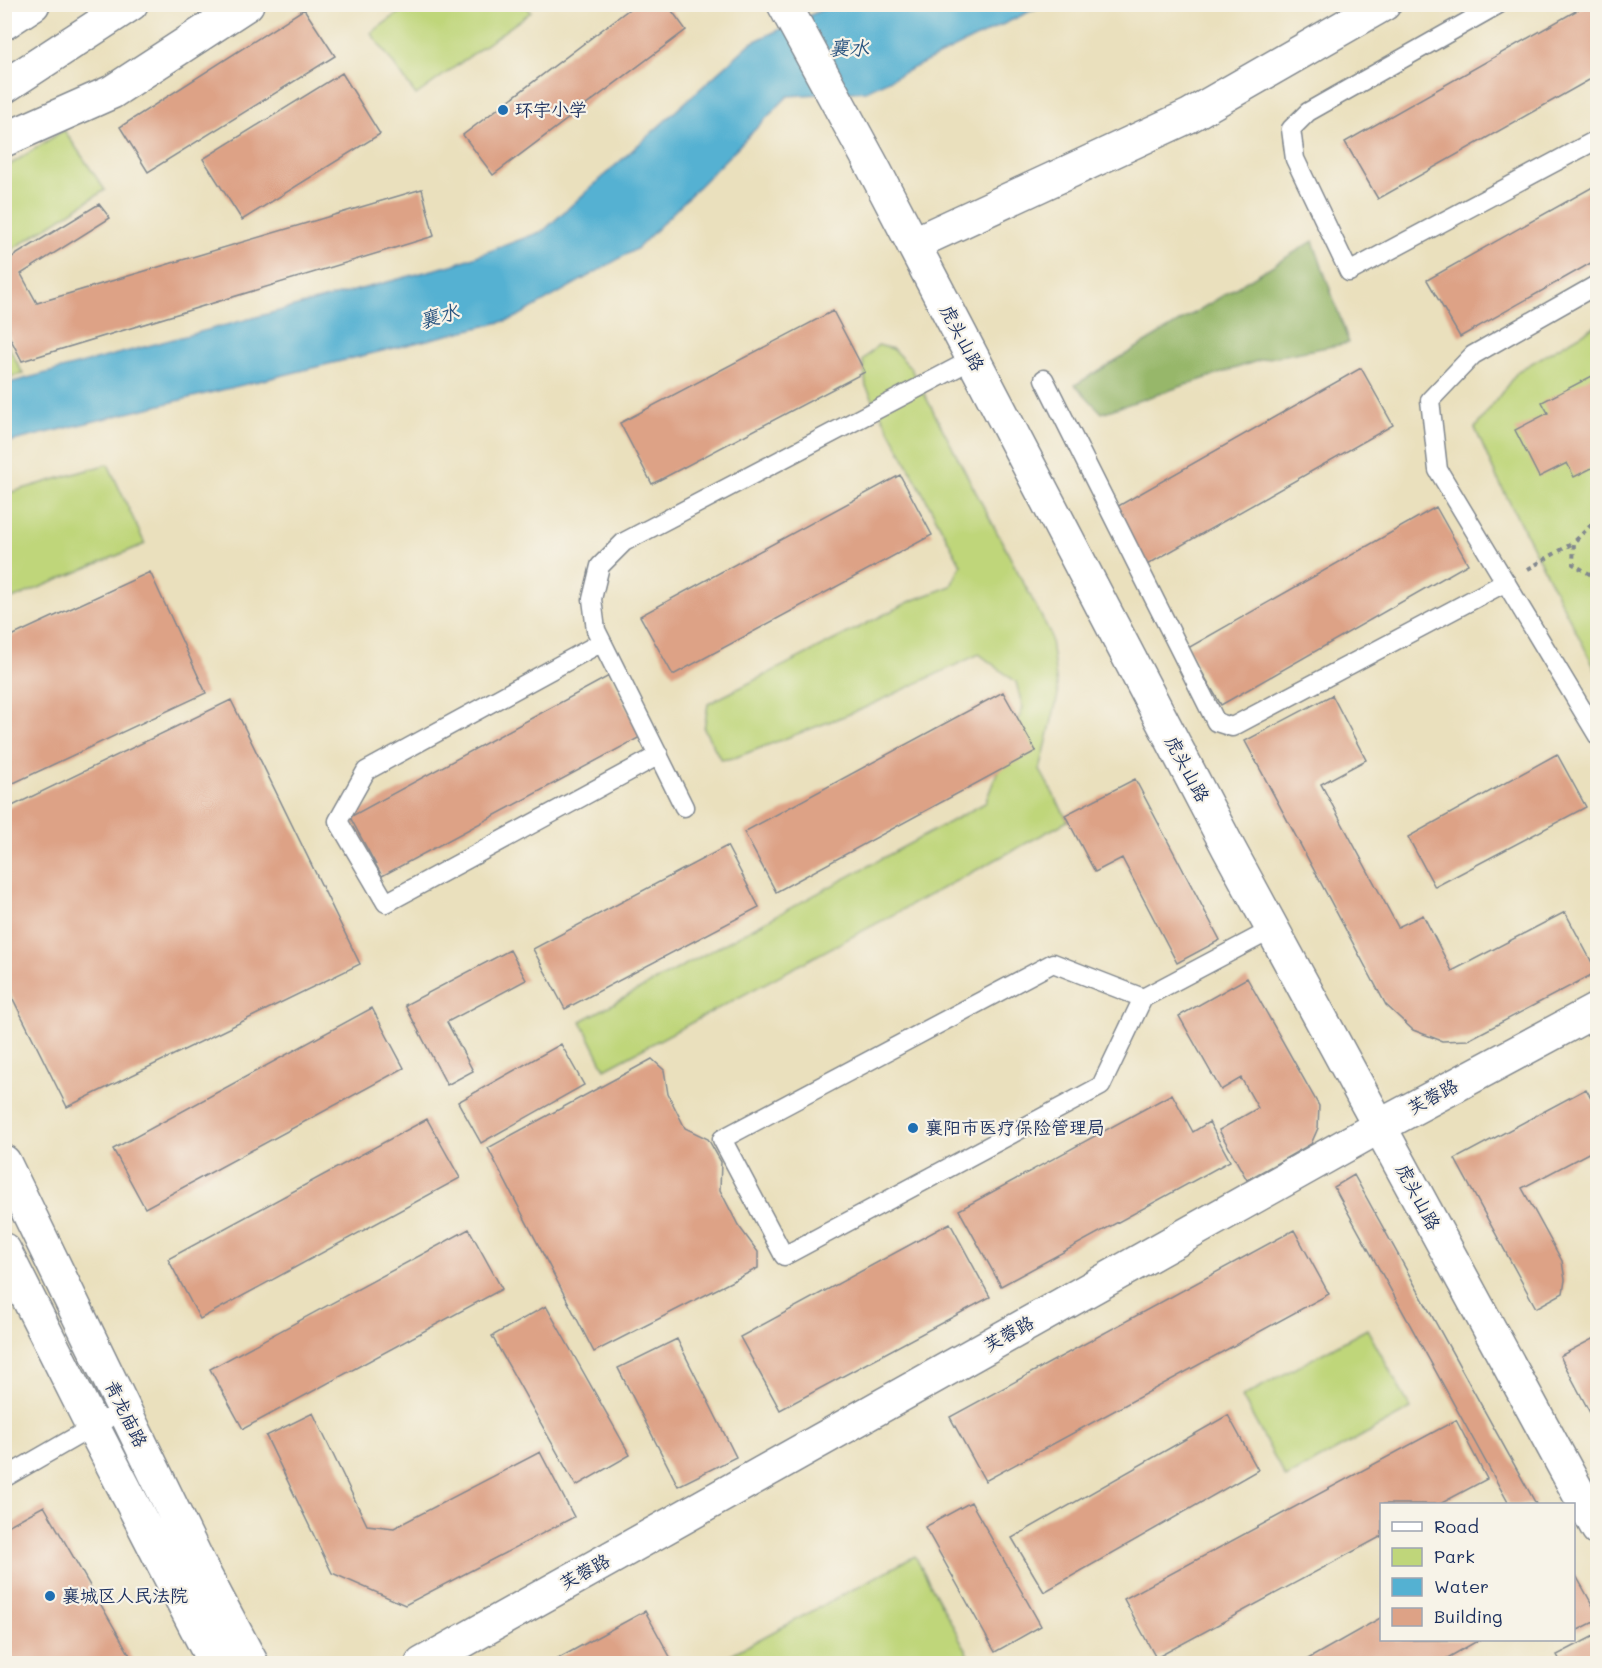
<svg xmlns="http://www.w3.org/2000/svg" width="1602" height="1668" viewBox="0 0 1602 1668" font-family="Mali,'LXGW WenKai TC',sans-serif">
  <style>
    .green { fill: #bfd67a; stroke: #6d826c; stroke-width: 1.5 }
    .forest { fill: #97b76a; stroke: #597364; stroke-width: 1.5 }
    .water { fill: #54b1d2; stroke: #387098; stroke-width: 1.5 }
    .building { fill: #dda286 }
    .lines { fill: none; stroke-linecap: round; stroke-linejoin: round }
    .lane-casing { stroke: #82888e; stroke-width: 21 }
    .street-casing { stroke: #82888e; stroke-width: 36 }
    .secondary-casing { stroke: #82888e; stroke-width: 36 }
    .highway-casing { stroke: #82888e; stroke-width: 36 }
    .path { stroke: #82888e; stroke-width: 4; stroke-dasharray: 4.5 4.5; stroke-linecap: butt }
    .lane { stroke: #fff; stroke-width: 18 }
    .street { stroke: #fff; stroke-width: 33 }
    .secondary { stroke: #fff; stroke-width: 33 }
    .highway { stroke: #fff; stroke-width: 33 }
    .poi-dot { fill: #1f6fb2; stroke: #f7f3e8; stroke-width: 2 }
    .labels { text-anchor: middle; stroke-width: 4.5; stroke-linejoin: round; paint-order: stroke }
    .poi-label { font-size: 18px; fill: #1b2f5e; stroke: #f7f3e8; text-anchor: start }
    .street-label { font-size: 18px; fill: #1b2f5e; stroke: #f7f3e8 }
    .water-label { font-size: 20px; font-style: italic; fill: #2c5681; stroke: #f7f3e8 }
  </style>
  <rect width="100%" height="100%" fill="#f7f3e8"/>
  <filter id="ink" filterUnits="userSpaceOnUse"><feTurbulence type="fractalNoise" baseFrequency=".0167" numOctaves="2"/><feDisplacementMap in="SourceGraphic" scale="12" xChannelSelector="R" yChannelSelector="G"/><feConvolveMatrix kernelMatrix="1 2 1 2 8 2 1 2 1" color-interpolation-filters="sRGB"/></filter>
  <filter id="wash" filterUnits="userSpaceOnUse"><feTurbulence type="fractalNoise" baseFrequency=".008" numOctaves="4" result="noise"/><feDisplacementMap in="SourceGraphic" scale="24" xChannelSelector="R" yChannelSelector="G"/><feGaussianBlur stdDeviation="1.35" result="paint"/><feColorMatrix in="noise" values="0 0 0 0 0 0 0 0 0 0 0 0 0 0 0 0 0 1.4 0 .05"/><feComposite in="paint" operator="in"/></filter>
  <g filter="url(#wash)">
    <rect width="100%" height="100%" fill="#eae0bd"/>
    <!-- green -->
    <path class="green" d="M410,5H526L531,12L416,95L371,33Z
      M64,130L105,190L5,254V168Z
      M1597,325V672L1496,476L1475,428L1518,371Z
      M5,339L23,374L5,378Z
      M878,345L893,349L910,367L1050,633L1058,695L1040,770L1068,821L605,1069L581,1021L985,803L1023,708L1016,682L979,654L860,710L734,758L721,760L704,729L708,704L909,602L951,586L961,565L866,386L863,360Z
      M108,464L145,544L5,602V494Z
      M1367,1329L1411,1409L1286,1478L1242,1397Z
      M915,1556L973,1663H715Z"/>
    <!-- forest -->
    <path class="forest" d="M1313,241L1349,343L1263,359L1102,413L1075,385Z"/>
    <!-- water -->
    <path class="water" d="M832,5H1043L866,91L788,96L638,248L513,319L5,443V384L455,264L543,231L751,43Z"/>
    <g id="blocks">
      <!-- building -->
      <path class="building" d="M636,4H667L686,30L493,175L463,135Z
        M1588,4H1594L1598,10V75L1378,199L1345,142Z
        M304,9L335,56L148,172L120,127Z
        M342,73L380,134L242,220L203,159Z
        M1598,184V259L1460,337L1427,280Z
        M422,189L434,236L22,361L4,326V262L99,204L110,218L21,274L37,303Z
        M833,311L865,372L652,484L620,423Z
        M1361,368L1393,425L1145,566L1113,509Z
        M1594,375L1598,382V465L1574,477L1567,463L1539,477L1515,430L1548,413L1542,402Z
        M900,475L932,535L673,675L640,616Z
        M1436,507L1468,564L1221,705L1188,648Z
        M150,572L206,693L5,787V639Z
        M609,676L642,736L382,876L350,817Z
        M1003,692L1036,751L776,892L744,832Z
        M1332,695L1366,760L1321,784L1398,927L1423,915L1452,971L1565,912L1597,972L1468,1040L1442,1041L1413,1030L1386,1005L1245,741Z
        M231,700L360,964L67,1107L4,981V810Z
        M1557,754L1586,807L1435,887L1408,837Z
        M1135,779L1220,940L1177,963L1122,858L1095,872L1065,815Z
        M727,846L759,907L565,1009L533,949Z
        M510,950L526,980L447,1022L473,1071L447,1085L405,1005Z
        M1247,978L1319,1106L1318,1128L1311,1144L1247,1180L1219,1130L1258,1108L1241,1078L1221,1090L1179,1016Z
        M372,1008L404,1068L145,1208L113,1149Z
        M561,1044L584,1085L481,1143L458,1102Z
        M652,1059L664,1070L668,1094L685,1128L708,1139L721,1162L720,1190L738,1225L758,1252V1268L594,1352L488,1148Z
        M1586,1089L1598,1110V1148L1522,1188L1562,1261L1565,1280L1563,1293L1536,1308L1455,1159Z
        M1172,1094L1193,1132L1209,1122L1230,1161L1001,1286L959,1210Z
        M427,1119L460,1178L200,1319L168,1259Z
        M1354,1175L1536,1504H1509L1334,1187Z
        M950,1223L990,1297L780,1410L740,1337Z
        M469,1229L502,1289L243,1429L210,1369Z
        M1294,1230L1329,1294L985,1481L950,1417Z
        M546,1306L630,1455L576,1486L492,1336Z
        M1598,1336V1428L1560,1356Z
        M677,1339L736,1457L678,1486L618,1368Z
        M313,1413L367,1525L394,1528L540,1452L574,1517L405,1605L332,1573L266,1436Z
        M1228,1415L1258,1470L1044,1592L1012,1538Z
        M1456,1420L1487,1479L1440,1504H1382V1536L1156,1658L1124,1599Z
        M971,1502L1041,1626L995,1652L925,1527Z
        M44,1506L135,1664H4V1528Z
        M1574,1572L1598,1615V1620L1578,1630L1574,1622Z
        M645,1611L674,1664H548Z
        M1382,1617V1640H1479L1437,1664H1299Z
        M1594,1636L1598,1642V1664H1562L1557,1655Z"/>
    </g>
  </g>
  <g filter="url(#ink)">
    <use href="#blocks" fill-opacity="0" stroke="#82888e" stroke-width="1.5"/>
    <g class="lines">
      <defs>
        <path id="lane" d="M1499,4L1308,112L1291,129L1295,159L1349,272L1598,139
          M1598,284L1473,355L1430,400L1438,470L1598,736
          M1044,379L1216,722L1232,727L1506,582
          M602,642L366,771L338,821L386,903L659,755
          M684,807L596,630L592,599L600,566L624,542L973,359
          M1143,998L1101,1086L784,1256L722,1139L1053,963L1143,998L1273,929
          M4,1478L124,1409"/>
        <path id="street" d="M784,4L874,169L1229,849L1598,1529
          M913,244L1189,116L1384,4
          M422,1664L1380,1126L1598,1009"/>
        <path id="secondary" d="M4,140L112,92L247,4
          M4,1162L203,1572L252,1664
          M4,1250L93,1427L215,1664"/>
        <path id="highway" d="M4,23L33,4
          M4,87L131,4"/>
      </defs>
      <!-- lane casing -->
      <use href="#lane" class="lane-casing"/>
      <!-- street casing -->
      <use href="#street" class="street-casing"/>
      <!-- secondary casing -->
      <use href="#secondary" class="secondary-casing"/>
      <!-- highway casing -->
      <use href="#highway" class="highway-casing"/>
      <!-- path -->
      <path class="path" d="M1598,518L1574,542L1573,564L1598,579
        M1528,569L1573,543"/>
      <!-- lane -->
      <use href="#lane" class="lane"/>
      <!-- street -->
      <use href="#street" class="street"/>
      <!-- secondary -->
      <use href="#secondary" class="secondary"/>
      <!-- highway -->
      <use href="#highway" class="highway"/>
    </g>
  </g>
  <!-- markers -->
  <g class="poi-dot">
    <circle cx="503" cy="110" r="6"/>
    <circle cx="913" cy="1128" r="6"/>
    <circle cx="50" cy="1596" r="6"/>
  </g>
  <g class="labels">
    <!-- poi labels -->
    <g class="poi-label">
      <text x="515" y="116">环宇小学</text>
      <text x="925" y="1134">襄阳市医疗保险管理局</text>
      <text x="62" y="1602">襄城区人民法院</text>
    </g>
    <!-- street labels -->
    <g class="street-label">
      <text transform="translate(962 338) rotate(62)" y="6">虎头山路</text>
      <text transform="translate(1187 769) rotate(62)" y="6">虎头山路</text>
      <text transform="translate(1433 1097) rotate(-28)" y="6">芙蓉路</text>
      <text transform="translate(1418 1197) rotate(62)" y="6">虎头山路</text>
      <text transform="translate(1009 1334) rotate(-29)" y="6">芙蓉路</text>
      <text transform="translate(126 1414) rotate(64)" y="6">青龙庙路</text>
      <text transform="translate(585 1572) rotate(-29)" y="6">芙蓉路</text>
    </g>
    <!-- water labels -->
    <g class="water-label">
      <text x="849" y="55">襄水</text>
      <text transform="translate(439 316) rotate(-16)" y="7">襄水</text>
    </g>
  </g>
  <!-- margin -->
  <rect width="1602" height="1668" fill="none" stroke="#f7f3e8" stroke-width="24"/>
  <!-- legend -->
  <rect x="1380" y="1503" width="195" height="138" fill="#f7f3e8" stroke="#9fa5b1" stroke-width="1.5"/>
  <rect x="1392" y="1522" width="30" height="9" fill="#ffffff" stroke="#9fa5b1" stroke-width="1.5"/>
  <text x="1434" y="1533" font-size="18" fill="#1b2f5e">Road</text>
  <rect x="1392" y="1548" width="30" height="18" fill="#bfd67a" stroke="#9fa5b1" stroke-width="1.5"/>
  <text x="1434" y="1563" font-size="18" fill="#1b2f5e">Park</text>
  <rect x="1392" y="1578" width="30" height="18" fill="#54b1d2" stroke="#9fa5b1" stroke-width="1.5"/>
  <text x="1434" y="1593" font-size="18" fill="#1b2f5e">Water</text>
  <rect x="1392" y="1608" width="30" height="18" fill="#dda286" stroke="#9fa5b1" stroke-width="1.5"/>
  <text x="1434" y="1623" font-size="18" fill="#1b2f5e">Building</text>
</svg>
